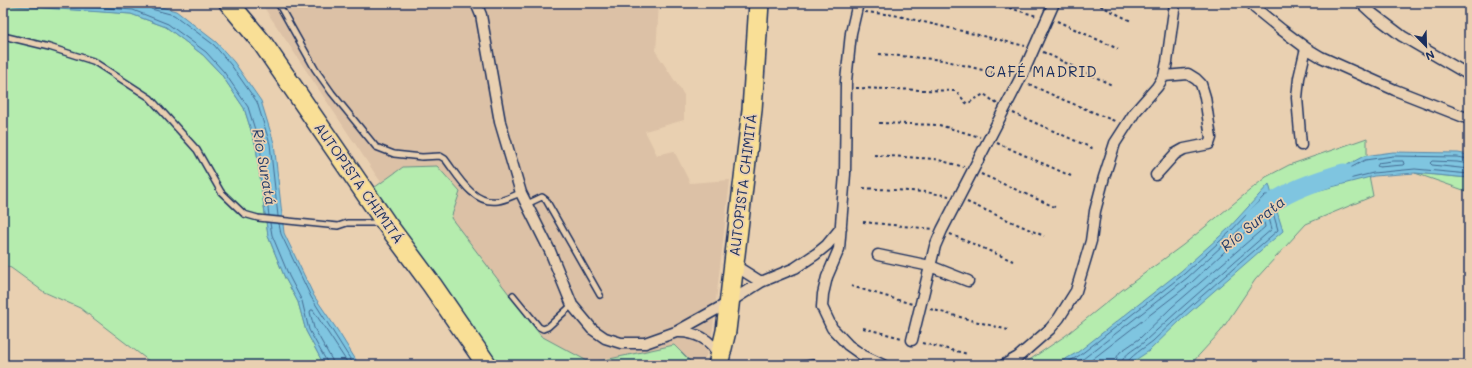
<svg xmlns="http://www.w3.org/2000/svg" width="1472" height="368" viewBox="0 0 1472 368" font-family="Mali,sans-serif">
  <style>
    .built { fill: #dcc1a6 }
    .green { fill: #b5ecae; stroke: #688e86 }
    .water { fill: #7fc5e0; stroke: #5789ac }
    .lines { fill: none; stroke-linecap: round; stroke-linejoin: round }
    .shore { stroke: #436b92; stroke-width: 1 }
    .river { stroke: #7fc5e0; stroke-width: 19 }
    .lane-casing { stroke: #1b2f5e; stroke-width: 8 }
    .street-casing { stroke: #1b2f5e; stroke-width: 13 }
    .highway-casing { stroke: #1b2f5e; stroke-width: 22 }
    .path { stroke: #1b2f5e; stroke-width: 2; stroke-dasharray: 3 3; stroke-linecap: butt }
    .lane { stroke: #e9d0b1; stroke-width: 5 }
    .street { stroke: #e9d0b1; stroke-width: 10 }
    .highway { stroke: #f9df96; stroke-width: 19 }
    .labels { text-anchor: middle; stroke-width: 3.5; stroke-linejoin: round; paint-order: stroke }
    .street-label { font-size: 14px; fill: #1b2f5e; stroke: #e9d0b1 }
    .neighbourhood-label { font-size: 15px; letter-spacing: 1px; fill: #1b2f5e; stroke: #e9d0b1 }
    .water-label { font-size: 15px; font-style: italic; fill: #253e6b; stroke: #e9d0b1 }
  </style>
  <rect width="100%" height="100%" fill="#e9d0b1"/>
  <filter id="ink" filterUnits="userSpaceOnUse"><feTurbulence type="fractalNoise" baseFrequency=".025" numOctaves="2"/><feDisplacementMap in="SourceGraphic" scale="8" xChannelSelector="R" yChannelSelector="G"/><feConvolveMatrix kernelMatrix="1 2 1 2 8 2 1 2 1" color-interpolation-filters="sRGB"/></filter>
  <g filter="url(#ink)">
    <!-- built -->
    <path class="built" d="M261,3H659L656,52L684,95V120L645,131L657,155L674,151L690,183L730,180L711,344L702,365H510L376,175Z"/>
    <!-- green -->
    <path class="green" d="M3,4L131,14L166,27L203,55L221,74L244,108L256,146L268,236L285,278L298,302L306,331L324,365H152L149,361L80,308L44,292L11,268L3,265Z
      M1367,138V165L1373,196L1306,224L1255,280L1221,331L1190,365H1022L1065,336L1122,290L1183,245L1266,177L1289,165Z
      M437,166L460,192L451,218L541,336L591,363L674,345L691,362L685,365H493L371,190L403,167Z
      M1415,173L1469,178V192Z"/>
    <!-- water -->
    <path class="water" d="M3,3H146L176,11L216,42L234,62L261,101L274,143L284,233L314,296L338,331L359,365H324L306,331L298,302L285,278L268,236L256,146L244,108L221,74L203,55L166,27L131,14L14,6L3,4Z
      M1393,152L1458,153L1469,155V178L1415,173L1374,176L1274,202L1283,231L1183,318L1149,351L1128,365H1055L1078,352L1181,271L1228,229L1269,184L1274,202L1319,180L1364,156Z"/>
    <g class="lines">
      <!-- shore -->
      <path class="shore" d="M34,3L133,10L168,24L206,52L224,72L248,107L260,146L269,216
        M148,3L149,6L151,9L174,15L214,45L231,65L257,102L270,144L278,216
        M1469,159L1457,157L1393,156L1365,160L1328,180L1327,182L1329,184L1373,173L1415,169L1469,174
        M1393,161H1403L1404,164L1403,165L1379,167L1377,166L1379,163Z
        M1469,164L1457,162L1432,161L1430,163L1432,165L1469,169
        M270,223L272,235L289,276L302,301L309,330L327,362L328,365
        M279,224L281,234L311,297L354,365
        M333,365L332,360L314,328L310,312L311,310H313L349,365
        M1063,365L1080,355L1184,274L1230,232L1265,195H1268L1278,230C1236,267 1193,302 1153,341C1147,346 1127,358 1126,365
        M1073,365L1083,359L1187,278L1234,235L1263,204H1265L1272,229C1230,266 1187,302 1146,340C1139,348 1122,353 1121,365
        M1085,365L1191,283L1238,239L1260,216H1263L1265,227L1172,307L1139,339L1120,352L1117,357L1115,365"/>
      <!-- river -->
      <path class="river" d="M1255,218C1261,213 1267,207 1274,202C1292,189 1323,179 1344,173"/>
      <defs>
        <path id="lane" d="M278,3L315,69L332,93L376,147L394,154L422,157L440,156L445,159C458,176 473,205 498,201C506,200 514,195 521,193
          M3,36L49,47L93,61L150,98L197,150L221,192L244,214L258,218L338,226L347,223H381
          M527,204L542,197L546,200L600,295
          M513,295L539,327L543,329L548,327L572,305
          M801,365L813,363L816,365"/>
        <path id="street" d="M476,3L481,15L500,122L521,193L550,251L572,305L592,329L605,338L621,343H645L676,332L728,303L761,282L795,268L816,254L827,245L841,228
          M858,3L851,33L846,81L845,174L839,249L827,277L823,294L822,307L832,328L848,345L862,355L883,365
          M1251,3L1255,8L1282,30L1306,48L1321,57L1395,90L1469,119
          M1361,3L1373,14L1402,36L1469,75
          M1301,145L1297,98L1299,78L1306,48
          M1156,175L1175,154L1184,149L1209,144L1211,138L1205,97L1201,84L1196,79L1188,74L1164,76
          M878,255L930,266L968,281
          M734,265L761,282
          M676,332C694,331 712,339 719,357
          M912,340L935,246L942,230L1023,73L1054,3
          M1004,365L1018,357L1050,329L1059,318L1076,291L1091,241L1095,211L1104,177L1115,143L1135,112L1157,87L1164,76L1167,62L1175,3"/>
        <path id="highway" d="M229,3L263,44L386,223L432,285L487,365
          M718,365L726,331L752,110L759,3"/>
      </defs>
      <!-- lane casing -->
      <use href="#lane" class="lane-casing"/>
      <!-- street casing -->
      <use href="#street" class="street-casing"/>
      <!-- highway casing -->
      <use href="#highway" class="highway-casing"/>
      <!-- path -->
      <path class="path" d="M992,3L1037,16
        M1095,3L1131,21
        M865,12L894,15L1025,46
        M1057,21L1118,49
        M1043,52L1112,85
        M879,54L943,60L1010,77
        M1029,84L1059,98L1117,122
        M856,88L956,91L967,104L984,94L997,104
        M1013,113L1094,149
        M879,123L939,125L980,137
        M997,143L1071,176
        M874,155L935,159L964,167
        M981,174L1057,208
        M863,188L925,192L949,196
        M967,202L1044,236
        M863,222L933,229
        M950,234L1013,261
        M851,286L912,304
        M930,309L1008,330
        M863,328L902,338
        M922,343L968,354"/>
      <!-- lane -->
      <use href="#lane" class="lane"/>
      <!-- street -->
      <use href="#street" class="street"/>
      <!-- highway -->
      <use href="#highway" class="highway"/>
    </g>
  </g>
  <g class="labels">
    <!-- street labels -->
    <g class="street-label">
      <text transform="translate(359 183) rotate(55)" y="5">AUTOPISTA CHIMITÁ</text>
      <text transform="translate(743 185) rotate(-83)" y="5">AUTOPISTA CHIMITÁ</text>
    </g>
    <!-- neighbourhood labels -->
    <g class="neighbourhood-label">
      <text x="1041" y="77">CAFÉ MADRID</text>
    </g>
    <!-- water labels -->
    <g class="water-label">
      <text transform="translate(264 167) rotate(80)" y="5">Río Suratá</text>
      <text transform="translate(1253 224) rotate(-39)" y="5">Río Surata</text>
    </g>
  </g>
  <!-- margin -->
  <rect width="1472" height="368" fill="none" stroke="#e9d0b1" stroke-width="16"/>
  <rect x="8" y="8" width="1456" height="352" fill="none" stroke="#1b2f5e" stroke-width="1.5" filter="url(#ink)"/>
  <!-- north arrow -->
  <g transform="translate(1426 46) rotate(157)" stroke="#e9d0b1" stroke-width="3" paint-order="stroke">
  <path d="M0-3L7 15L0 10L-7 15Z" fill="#1b2f5e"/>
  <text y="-6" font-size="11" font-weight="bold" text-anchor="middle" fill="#1b2f5e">N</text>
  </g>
</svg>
